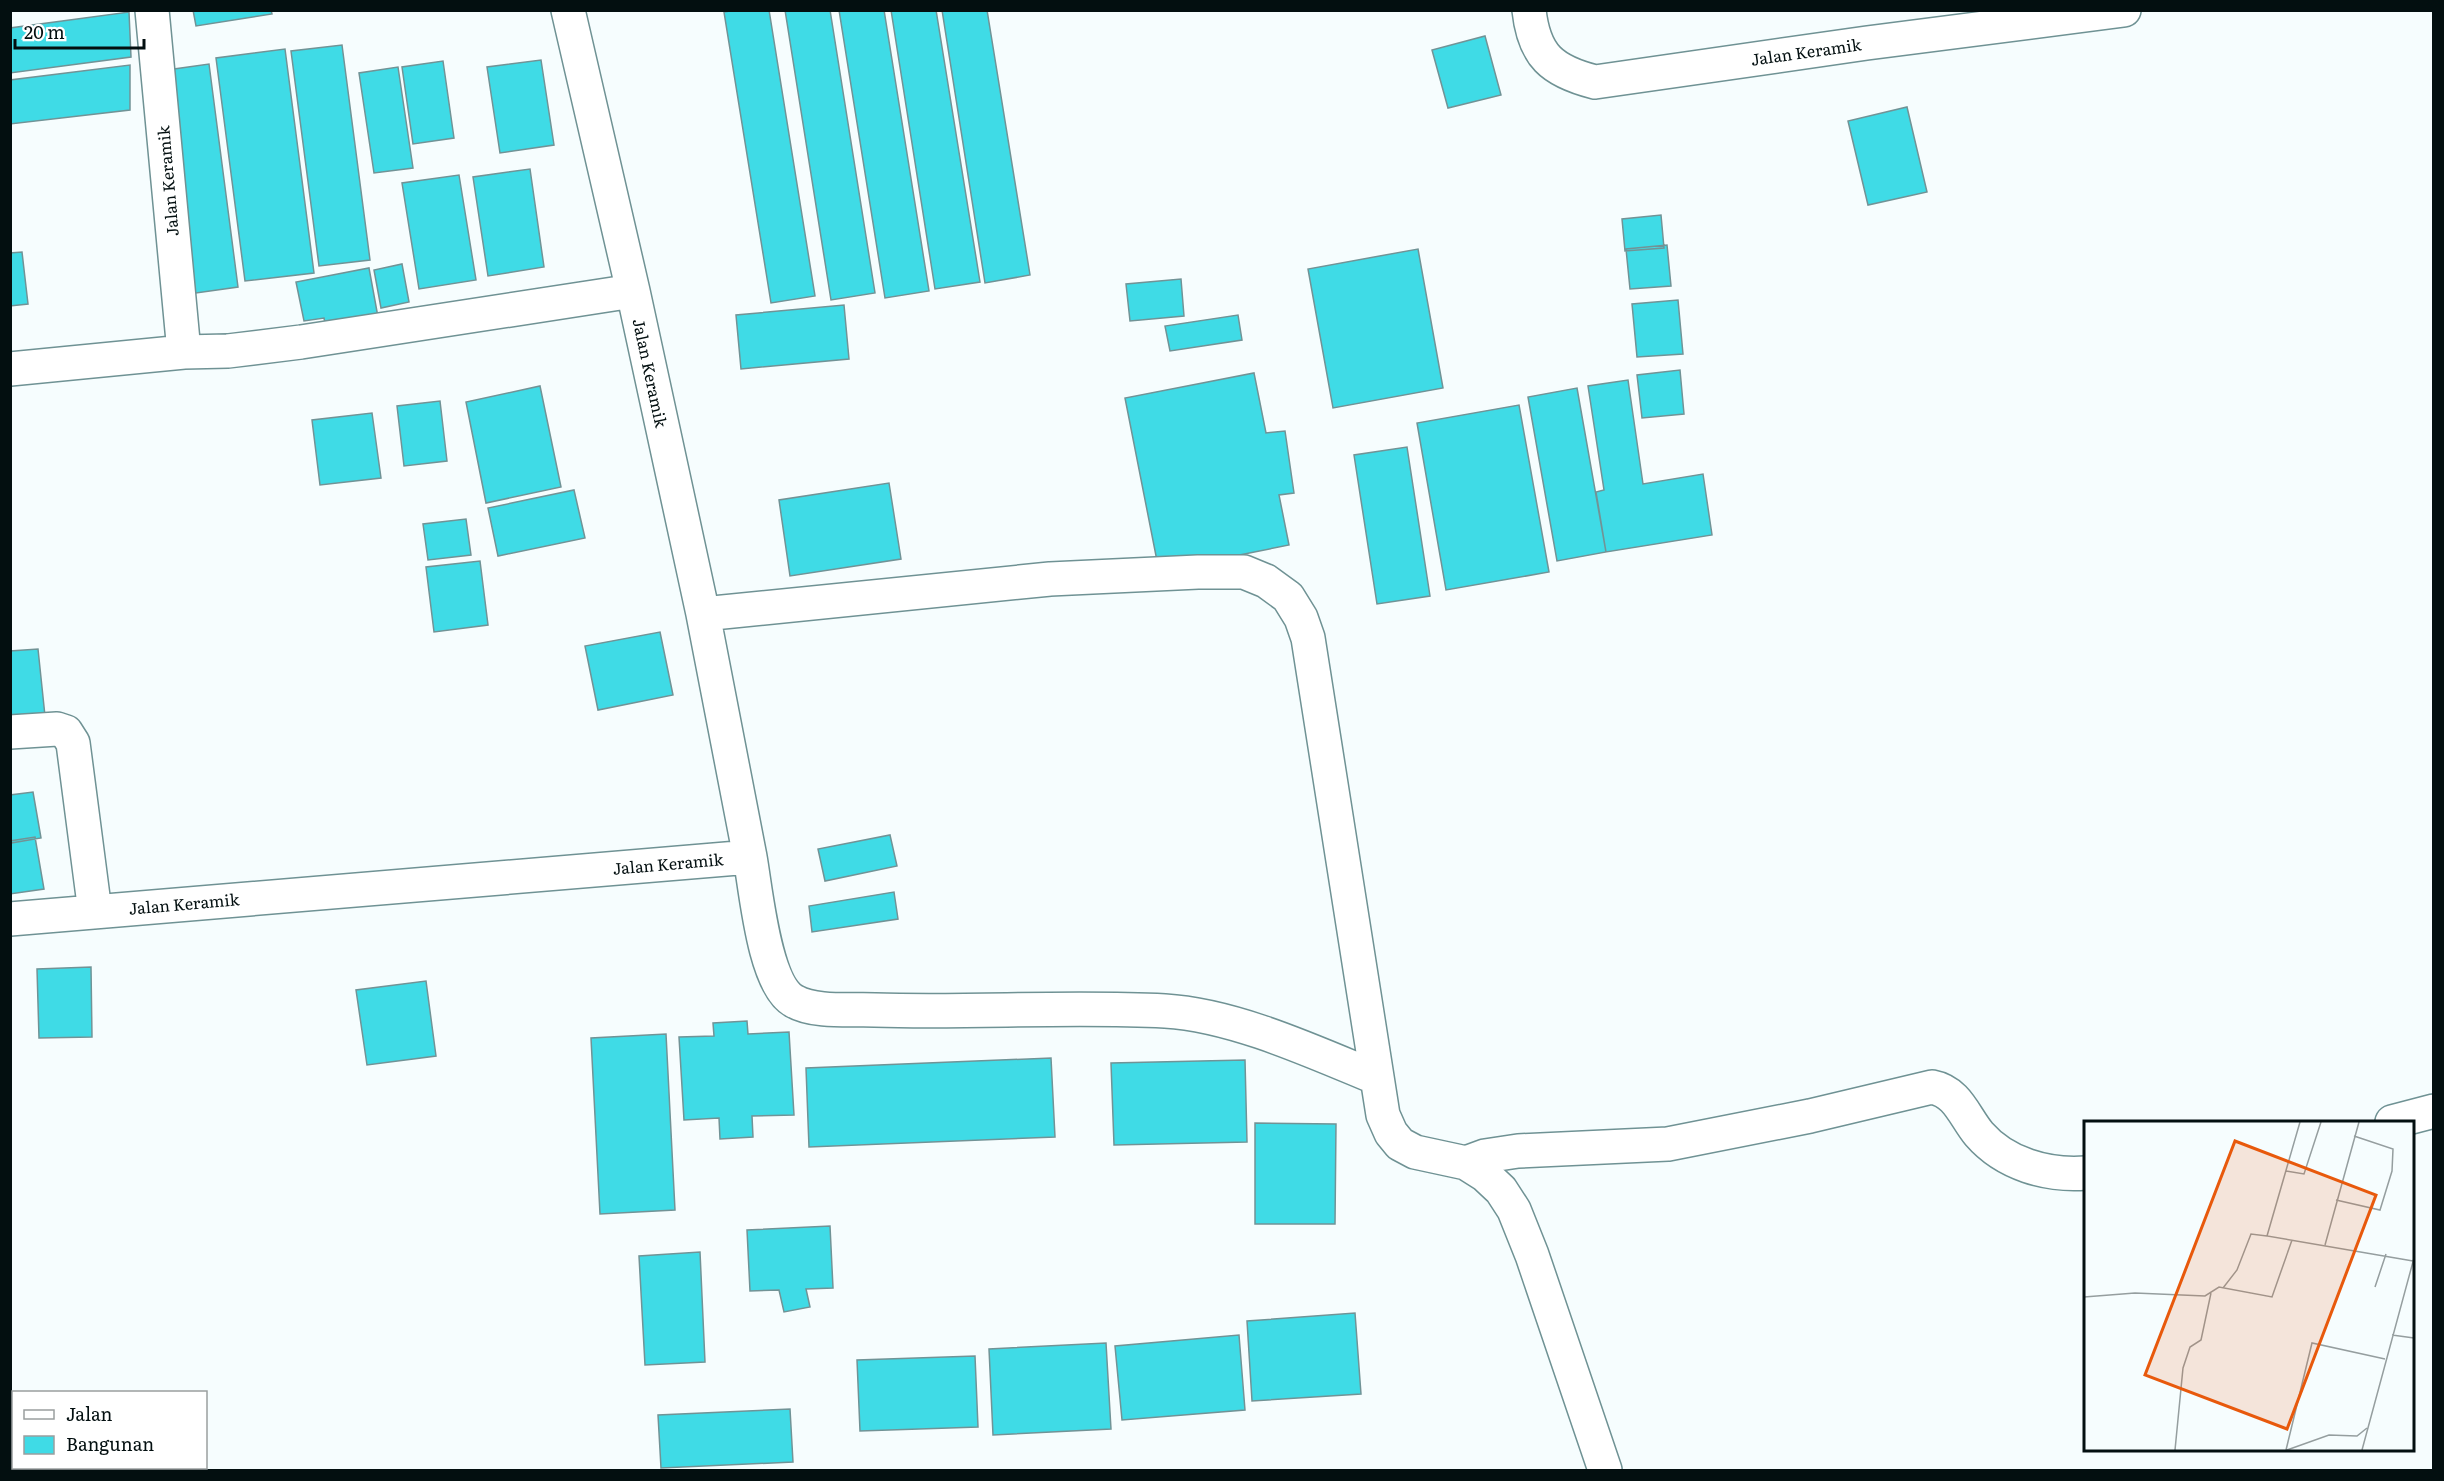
<svg xmlns="http://www.w3.org/2000/svg" width="2444" height="1481" viewBox="0 0 2444 1481" font-family="Literata,serif">
  <style>
    .building { fill: #3fdbe6; stroke: #719396; stroke-width: 1.5 }
    .lines { fill: none; stroke-linecap: round; stroke-linejoin: round }
    .minor-casing { stroke: #6f9294; stroke-width: 36 }
    .minor { stroke: #fff; stroke-width: 33 }
    .labels { text-anchor: middle; stroke-width: 4.5; stroke-linejoin: round; paint-order: stroke }
    .street-label { font-size: 16px; fill: #030f10; stroke: #fff }
    .inset-road { fill: none; stroke: #959e9f; stroke-width: 1.5 }
    .view { fill: #e8590c; fill-opacity: 0.15; stroke: #e8590c; stroke-width: 3 }
    .inset-edge { fill: none; stroke: #030f10; stroke-width: 3 }
  </style>
  <rect width="100%" height="100%" fill="#f6fdfe"/>
  <!-- building -->
  <path class="building" d="M193,10H271L272,14L196,26Z
    M736,10H769L815,296L771,303L724,12Z
    M785,10H830L875,293L831,300Z
    M839,10H884L929,291L885,298Z
    M891,10H936L980,282L935,289Z
    M942,10H987L1030,275L985,283Z
    M129,12L131,57L10,73V28Z
    M1485,36L1501,95L1448,108L1432,50Z
    M342,45L370,260L319,266L291,51Z
    M285,49L314,273L245,281L216,58Z
    M541,60L554,145L500,153L487,67Z
    M443,61L454,138L413,144L402,67Z
    M209,64L238,287L189,294L160,71Z
    M130,65V110L10,124V80Z
    M398,67L413,168L374,173L359,73Z
    M1907,107L1927,192L1868,205L1848,121Z
    M530,169L544,267L488,276L473,177Z
    M459,175L476,280L419,289L402,183Z
    M1661,215L1664,248L1625,251L1622,219Z
    M1667,245L1671,286L1630,289L1626,249Z
    M1418,249L1443,388L1333,408L1308,269Z
    M22,252L28,304L10,306V253Z
    M402,264L409,302L381,308L374,270Z
    M369,268L380,328L328,338L324,318L304,321L296,282Z
    M1181,279L1184,316L1130,321L1126,284Z
    M1678,300L1683,354L1637,357L1632,304Z
    M844,305L849,359L741,369L736,315Z
    M1238,315L1242,340L1170,351L1165,326Z
    M1680,370L1684,414L1642,418L1637,375Z
    M1254,373L1266,433L1285,431L1294,493L1279,495L1289,545L1159,571L1125,398Z
    M1628,380L1643,484L1703,474L1712,535L1606,552L1596,492L1604,490L1588,386Z
    M540,386L561,487L486,503L466,402Z
    M1577,388L1606,552L1557,561L1528,397Z
    M440,401L447,461L404,466L397,406Z
    M1519,405L1549,572L1446,590L1417,423Z
    M372,413L381,478L320,485L312,420Z
    M1407,447L1430,596L1377,604L1354,455Z
    M889,483L901,559L790,576L779,500Z
    M574,490L585,538L498,556L488,508Z
    M466,519L471,555L428,560L423,524Z
    M480,561L488,625L434,632L426,567Z
    M660,632L673,695L598,710L585,646Z
    M38,649L45,716L10,719V651Z
    M33,792L41,838L11,843L10,795Z
    M890,835L897,866L825,881L818,849Z
    M35,837L44,889L10,894V841Z
    M894,892L898,919L812,932L809,906Z
    M91,967L92,1037L39,1038L37,969Z
    M426,981L436,1056L367,1065L356,990Z
    M747,1021L748,1034L789,1032L794,1115L752,1116L753,1137L720,1139L719,1118L684,1120L679,1037L714,1036L713,1023Z
    M666,1034L675,1210L600,1214L591,1038Z
    M1051,1058L1055,1137L809,1147L806,1068Z
    M1245,1060L1247,1142L1114,1145L1111,1063Z
    M1255,1123L1336,1124L1335,1224H1255Z
    M830,1226L833,1288L806,1289L810,1307L784,1312L779,1290L750,1291L747,1230Z
    M700,1252L705,1362L645,1365L639,1256Z
    M1355,1313L1361,1394L1252,1401L1247,1321Z
    M1239,1335L1245,1410L1122,1420L1115,1346Z
    M1106,1343L1111,1429L993,1435L989,1349Z
    M975,1356L978,1427L860,1431L857,1360Z
    M790,1409L793,1462L661,1468L658,1415Z"/>
  <g class="lines">
    <defs>
      <path id="minor" d="M152,10L184,352
        M1529,10C1534,56 1552,71 1595,82L1867,43L2124,10
        M10,369L184,352L228,351L301,342L633,291
        M703,614L1050,579L1198,572H1244L1266,581L1288,597L1301,618L1308,638L1383,1115L1391,1133L1400,1144L1415,1152L1466,1163L1485,1175L1501,1190L1514,1210L1532,1255L1605,1470
        M10,732L57,729L66,732L73,743L95,912
        M750,857C756,890 764,985 794,1001C814,1013 852,1009 875,1010C971,1013 1069,1006 1165,1011C1234,1015 1314,1052 1377,1078
        M10,919L750,857L703,614L633,291L568,10
        M2392,1122L2434,1111
        M1466,1163L1485,1156L1518,1151L1668,1144L1810,1116L1932,1087C1958,1092 1964,1116 1979,1134C2005,1164 2047,1176 2086,1173"/>
    </defs>
    <!-- minor casing -->
    <use href="#minor" class="minor-casing"/>
    <!-- minor -->
    <use href="#minor" class="minor"/>
  </g>
  <g class="labels">
    <!-- street labels -->
    <g class="street-label">
      <text transform="translate(1806 52) rotate(-8)" y="6">Jalan Keramik</text>
      <text transform="translate(168 181) rotate(-95)" y="6">Jalan Keramik</text>
      <text transform="translate(650 373) rotate(78)" y="6">Jalan Keramik</text>
      <text transform="translate(668 864) rotate(-5)" y="6">Jalan Keramik</text>
      <text transform="translate(184 904) rotate(-5)" y="6">Jalan Keramik</text>
    </g>
  </g>
  <!-- overview -->
  <g transform="translate(2084 1121)">
    <rect width="330" height="330" fill="#f6fdfe"/>
    <path class="inset-road" d="M216,1L183,115L329,140M202,50L220,53L237,1M252,79L296,89L308,50L309,28L270,15M241,124L275,1M291,166L302,133M139,167L153,149L167,113L183,115M0,176L51,172L121,175L135,166L188,176L208,119M308,214L330,217M91,329L99,247L106,226L117,219L127,172M202,329L228,222L301,238M203,329L245,314L273,315L283,307M278,329L330,137"/>
    <path class="view" d="M151,20L292,74L203,308L61,254Z"/>
    <rect width="330" height="330" class="inset-edge"/>
  </g>
  <!-- border -->
  <rect width="2444" height="1481" fill="none" stroke="#030f10" stroke-width="24"/>
  <!-- legend -->
  <rect x="12" y="1391" width="195" height="78" fill="#ffffff" stroke="#9a9f9f" stroke-width="1.5"/>
  <rect x="24" y="1410" width="30" height="9" fill="#ffffff" stroke="#9a9f9f" stroke-width="1.5"/>
  <text x="66" y="1421" font-size="18" fill="#030f10">Jalan</text>
  <rect x="24" y="1436" width="30" height="18" fill="#3fdbe6" stroke="#9a9f9f" stroke-width="1.5"/>
  <text x="66" y="1451" font-size="18" fill="#030f10">Bangunan</text>
  <!-- scale -->
  <path d="M15 39v9h129v-9" fill="none" stroke="#030f10" stroke-width="3"/>
  <text x="24" y="39" font-size="18" fill="#030f10" stroke="#ffffff" stroke-width="4.5" paint-order="stroke">20 m</text>
</svg>
